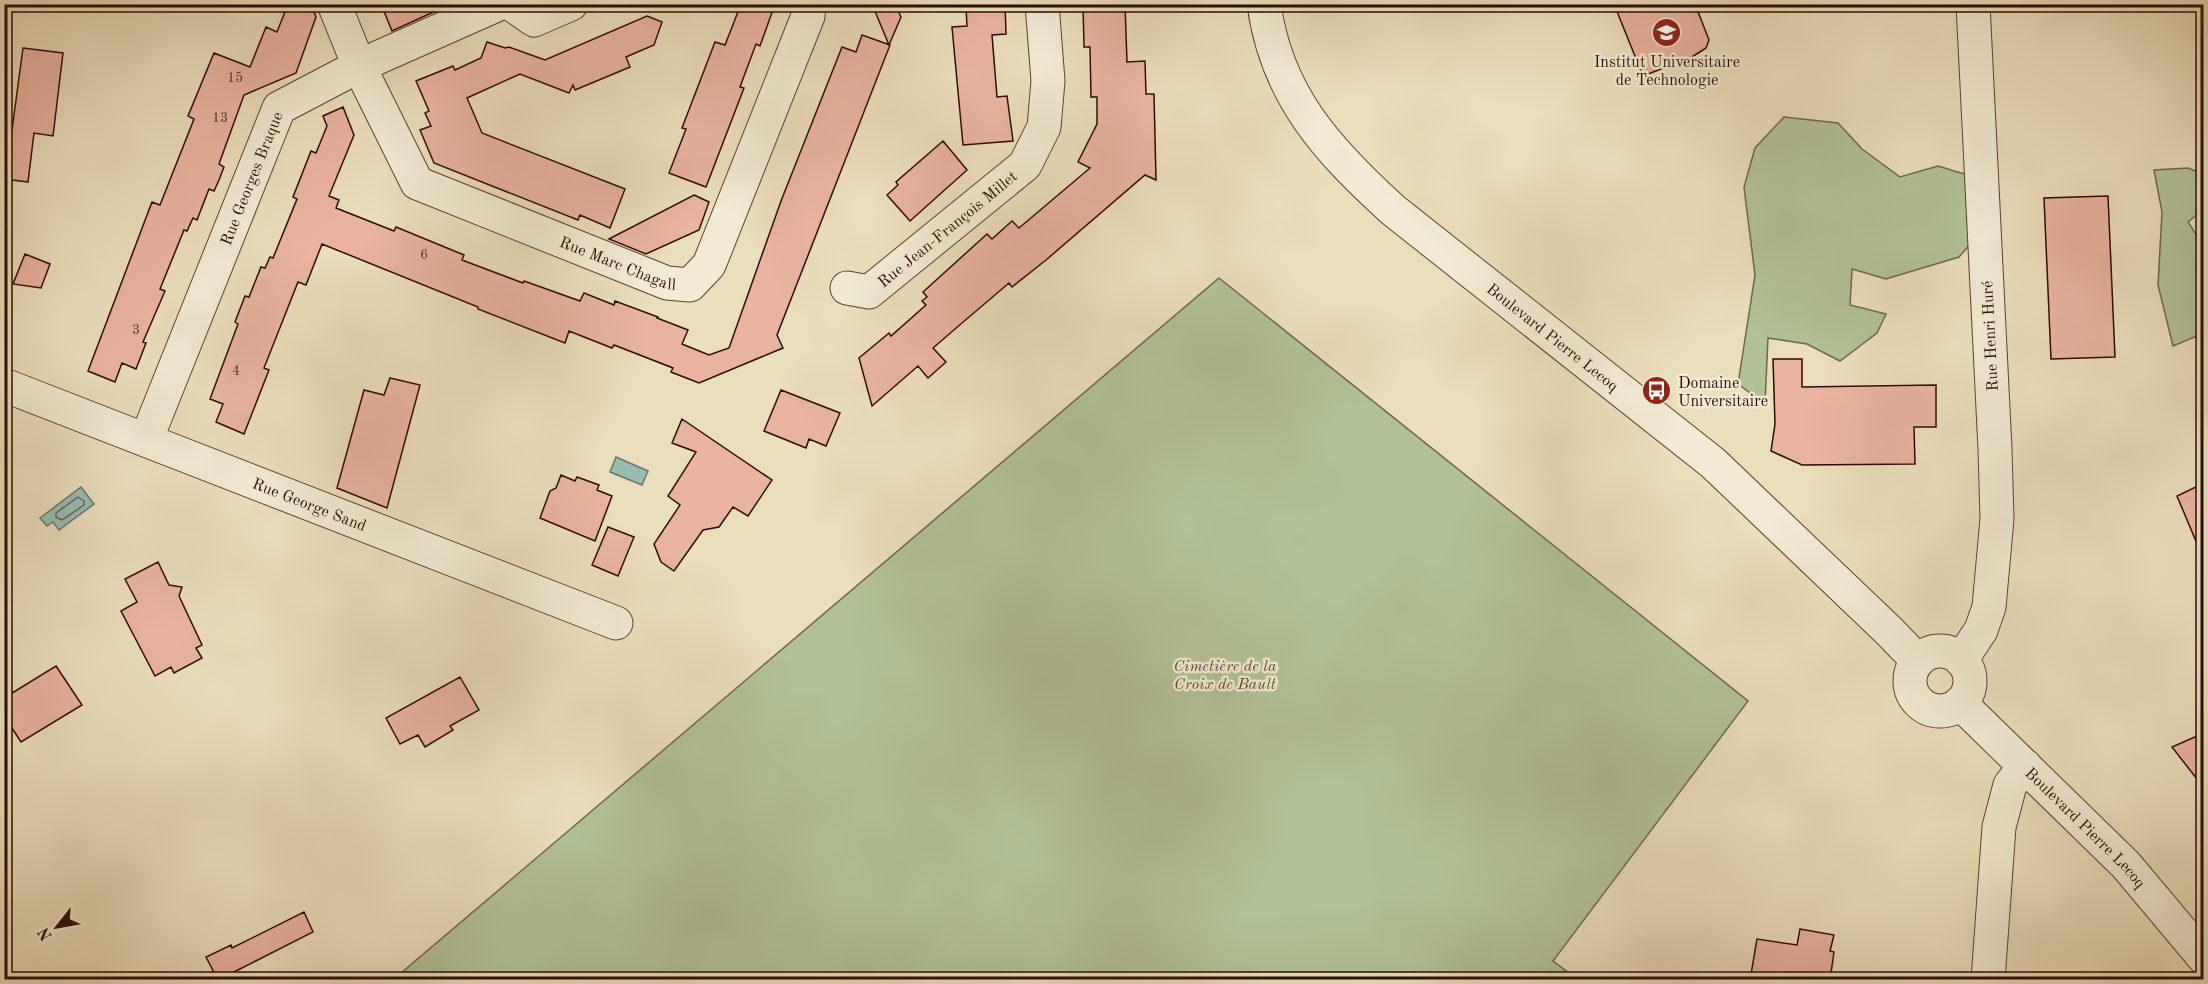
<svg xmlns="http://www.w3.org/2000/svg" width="2208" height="984" viewBox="0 0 2208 984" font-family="'Old Standard TT',serif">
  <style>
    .green { fill: #b2c294; stroke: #6e674a; stroke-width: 1.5 }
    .water { fill: #98bcb2; stroke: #6c766b; stroke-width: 1.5 }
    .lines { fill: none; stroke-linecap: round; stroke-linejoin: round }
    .shore { stroke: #62645a; stroke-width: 1.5 }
    .building { fill: #e8b49f; stroke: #2b0c01; stroke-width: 1.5 }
    .minor-casing { stroke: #5b402f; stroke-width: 35 }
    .minor { stroke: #f2ead2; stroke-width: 33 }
    .labels { text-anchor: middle; stroke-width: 5; stroke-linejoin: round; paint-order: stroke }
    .number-label { font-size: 14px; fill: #5a3628 }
    .poi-label { font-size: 16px; fill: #2b0c01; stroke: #f2ead2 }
    .street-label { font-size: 16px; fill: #2b0c01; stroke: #f2ead2 }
    .park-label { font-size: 16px; font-style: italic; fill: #5a4c34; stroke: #f2ead2 }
  </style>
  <rect width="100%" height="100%" fill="#ebdeba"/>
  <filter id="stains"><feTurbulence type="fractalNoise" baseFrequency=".00333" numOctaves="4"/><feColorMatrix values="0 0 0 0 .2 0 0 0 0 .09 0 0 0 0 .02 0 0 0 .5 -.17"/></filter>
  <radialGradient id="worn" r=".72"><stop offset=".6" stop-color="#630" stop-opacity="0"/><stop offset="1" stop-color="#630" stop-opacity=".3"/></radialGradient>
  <!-- green -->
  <path class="green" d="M1784,117L1838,123L1862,149L1900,177L1938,166L1971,176L1973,241L1959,257L1886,279L1852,269L1850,305L1886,314L1877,333L1840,361L1807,344L1768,338L1765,404L1738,384L1755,275L1744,187L1755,148Z
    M2188,168L2203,174V210L2188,222L2203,245V324L2202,334L2173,346L2158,285L2162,212L2154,170Z
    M1219,278L1748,701L1553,961L1577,979H394Z"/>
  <!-- water -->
  <path class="water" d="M616,457L648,471L642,485L610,472Z
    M81,487L94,504L59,530L53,522L47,526L40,518Z"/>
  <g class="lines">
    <!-- shore -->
    <path class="shore" d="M78,497L84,501V505L62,520L56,517V513Z"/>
  </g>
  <!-- building -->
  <path class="building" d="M288,4H311L316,17L296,73L244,95L219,164L224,167L219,180L214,191L209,189L197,220L193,218L187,231L184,230L160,289L165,291L143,342L146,343L136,369L122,363L115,382L88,371L152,202L160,205L194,119L188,116L214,53L250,67L266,27L277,32Z
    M381,4H451L392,31Z
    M741,4H775L760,46L756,44L740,87L744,88L706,187L669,173L686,129L682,128L715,42L725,45Z
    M872,4H895L901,17L889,45Z
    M968,4H1005L1006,34L992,35L997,97L1007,96L1013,141L963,145L952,27L967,26L966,8H968Z
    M1083,4H1125L1127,62L1145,61L1146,94H1154L1156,180L1145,175L1046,260L1012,287L1009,283L962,323L933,348L946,362L928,378L918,366L872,406L859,358L889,333L891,336L926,305L922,301L927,297L923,292L987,234L992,239L1012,221L1019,228L1090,168L1078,162L1097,124V97H1091L1090,47H1084Z
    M1614,4H1695L1709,40L1706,48L1692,57L1643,76Z
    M647,16L662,22L654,45L626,57L630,67L575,90L573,85L569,93L520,74L467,98L482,133L625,189L610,228L580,215L578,220L434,163L420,130L431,126L425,113L429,111L416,81L453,66L455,70L481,58L487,42L505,48L509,47L545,60Z
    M862,35L890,45L777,335L783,348L699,383L671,372L673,368L614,345L612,348L569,331L565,343L478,309V307L322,244L306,285L298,282L264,368L269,370L244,434L216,422L223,404L210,399L238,324L235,322L245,296L249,297L261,267L265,268L270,257L273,258L297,199L293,197L311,151L316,153L327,126L323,116L343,107L354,135L329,196L339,200L336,208L394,231L396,227L464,255L462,260L523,283L524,281L580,301L584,293L614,305L615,301L658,317L657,318L688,330L682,344L709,355L729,348L781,201L842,47L856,52Z
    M23,48L63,53L53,136L34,133L28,182L4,179V129L12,130Z
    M943,141L967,170L910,221L887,195L898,185L896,182Z
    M694,195L709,202L699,230L646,254L609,239Z
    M2108,196L2115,357L2051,359L2044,198Z
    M25,254L50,264L41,288L13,284Z
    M1773,359H1802V387L1936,385V427H1914L1915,464L1802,465L1771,451L1775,424Z
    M390,378L420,385L387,508L337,488L364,390L384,395Z
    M781,390L840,413L826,446L809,439L806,448L764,431Z
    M682,419L772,480L748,516L733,507L719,527L703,530L674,571L661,562L654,544L680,505L668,496L696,452L672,443Z
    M561,475L575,481L577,477L599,485L597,490L612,496L595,541L540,518L550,491L556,488Z
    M2204,483V558H2203L2177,496Z
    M608,527L634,537L618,576L592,565Z
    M158,562L169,585L182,587L179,596L202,645L196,648L202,658L174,673L171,667L155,676L121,611L137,602L125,579Z
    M56,666L82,705L21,742L4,716V698Z
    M460,677L479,710L450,726L453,730L425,747L418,735L400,744L386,718Z
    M2204,733V788L2172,747Z
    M304,912L313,932L218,980L206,957L231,945L232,948Z
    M1800,929L1834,935L1830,951L1834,952L1830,980H1750L1757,939L1797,945Z"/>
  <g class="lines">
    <defs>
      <g id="minor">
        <path id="s1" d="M334,4L359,66L417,183L667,283L690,285L709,265L808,16L809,4"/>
        <path d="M511,4L534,20L571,4"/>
        <path id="s2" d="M1264,4C1276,95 1328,151 1393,210L1713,463L1889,631L1918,661"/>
        <path id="s3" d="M847,288L869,292L1025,165L1044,127L1048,81L1042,4"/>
        <path id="s4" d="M4,385L616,623"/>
        <path id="s5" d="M146,440L279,108L359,66L499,4"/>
        <circle cx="1940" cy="681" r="30"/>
        <path d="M1961,660L1981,630L1989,607L1997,519L1995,449L1973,4"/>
        <path id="s6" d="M1960,703L2126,865L2204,958"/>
        <path d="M1988,980L1999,827L2010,785L2025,766"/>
      </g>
    </defs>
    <!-- minor casing -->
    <use href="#minor" class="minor-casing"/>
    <!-- minor -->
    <use href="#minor" class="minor"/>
  </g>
  <!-- icons -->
  <defs>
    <symbol id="university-disc" viewBox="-11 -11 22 22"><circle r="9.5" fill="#8f2418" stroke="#f2ead2"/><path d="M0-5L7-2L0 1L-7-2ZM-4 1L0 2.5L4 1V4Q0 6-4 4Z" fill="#fff"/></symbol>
    <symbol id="bus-disc" viewBox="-11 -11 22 22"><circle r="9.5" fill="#8f2418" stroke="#f2ead2"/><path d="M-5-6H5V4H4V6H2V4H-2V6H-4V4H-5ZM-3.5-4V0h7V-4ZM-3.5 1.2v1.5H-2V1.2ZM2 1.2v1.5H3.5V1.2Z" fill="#fff"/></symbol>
  </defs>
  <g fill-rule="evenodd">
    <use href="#university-disc" x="1650" y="16" width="33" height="33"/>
    <use href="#bus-disc" x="1640" y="374" width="33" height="33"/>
  </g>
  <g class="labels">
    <!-- number labels -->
    <g class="number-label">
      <text x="235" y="82">15</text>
      <text x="220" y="122">13</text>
      <text x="424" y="259">6</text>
      <text x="136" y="334">3</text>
      <text x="236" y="375">4</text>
    </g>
    <!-- poi labels -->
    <g class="poi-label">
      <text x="1667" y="67">Institut Universitaire<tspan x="1667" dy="18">de Technologie</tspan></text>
      <text x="1678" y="388" text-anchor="start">Domaine<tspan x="1678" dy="18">Universitaire</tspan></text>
    </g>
    <!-- street labels -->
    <g class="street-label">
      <text dy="6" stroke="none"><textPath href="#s5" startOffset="282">Rue Georges Braque</textPath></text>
      <text dy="6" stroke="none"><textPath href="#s3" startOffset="123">Rue Jean-François Millet</textPath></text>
      <text dy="6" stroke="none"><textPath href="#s1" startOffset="414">Rue Marc Chagall</textPath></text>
      <text dy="6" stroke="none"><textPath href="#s2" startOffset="453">Boulevard Pierre Lecoq</textPath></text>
      <text transform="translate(1989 336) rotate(-93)" y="6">Rue Henri Huré</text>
      <text dy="6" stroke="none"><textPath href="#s4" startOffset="328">Rue George Sand</textPath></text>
      <text dy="6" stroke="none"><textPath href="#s6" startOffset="177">Boulevard Pierre Lecoq</textPath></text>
    </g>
    <!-- park labels -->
    <g class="park-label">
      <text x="1225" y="671">Cimetière de la<tspan x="1225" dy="18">Croix de Bault</tspan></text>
    </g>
  </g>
  <!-- margin -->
  <rect width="2208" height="984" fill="none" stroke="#ebdeba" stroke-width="24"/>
  <rect x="6" y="6" width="2196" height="972" fill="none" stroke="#2b0c01" stroke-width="3"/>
  <rect x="12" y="12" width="2184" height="960" fill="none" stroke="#2b0c01" stroke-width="1.5"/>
  <!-- north arrow -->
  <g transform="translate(57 927) rotate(239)" stroke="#f2ead2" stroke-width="4.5" paint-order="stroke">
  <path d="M0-4.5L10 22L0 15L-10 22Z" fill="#2b0c01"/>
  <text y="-9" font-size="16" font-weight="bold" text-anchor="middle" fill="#2b0c01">N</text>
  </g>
  <rect width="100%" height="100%" filter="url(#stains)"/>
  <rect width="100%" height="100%" fill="url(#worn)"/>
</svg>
